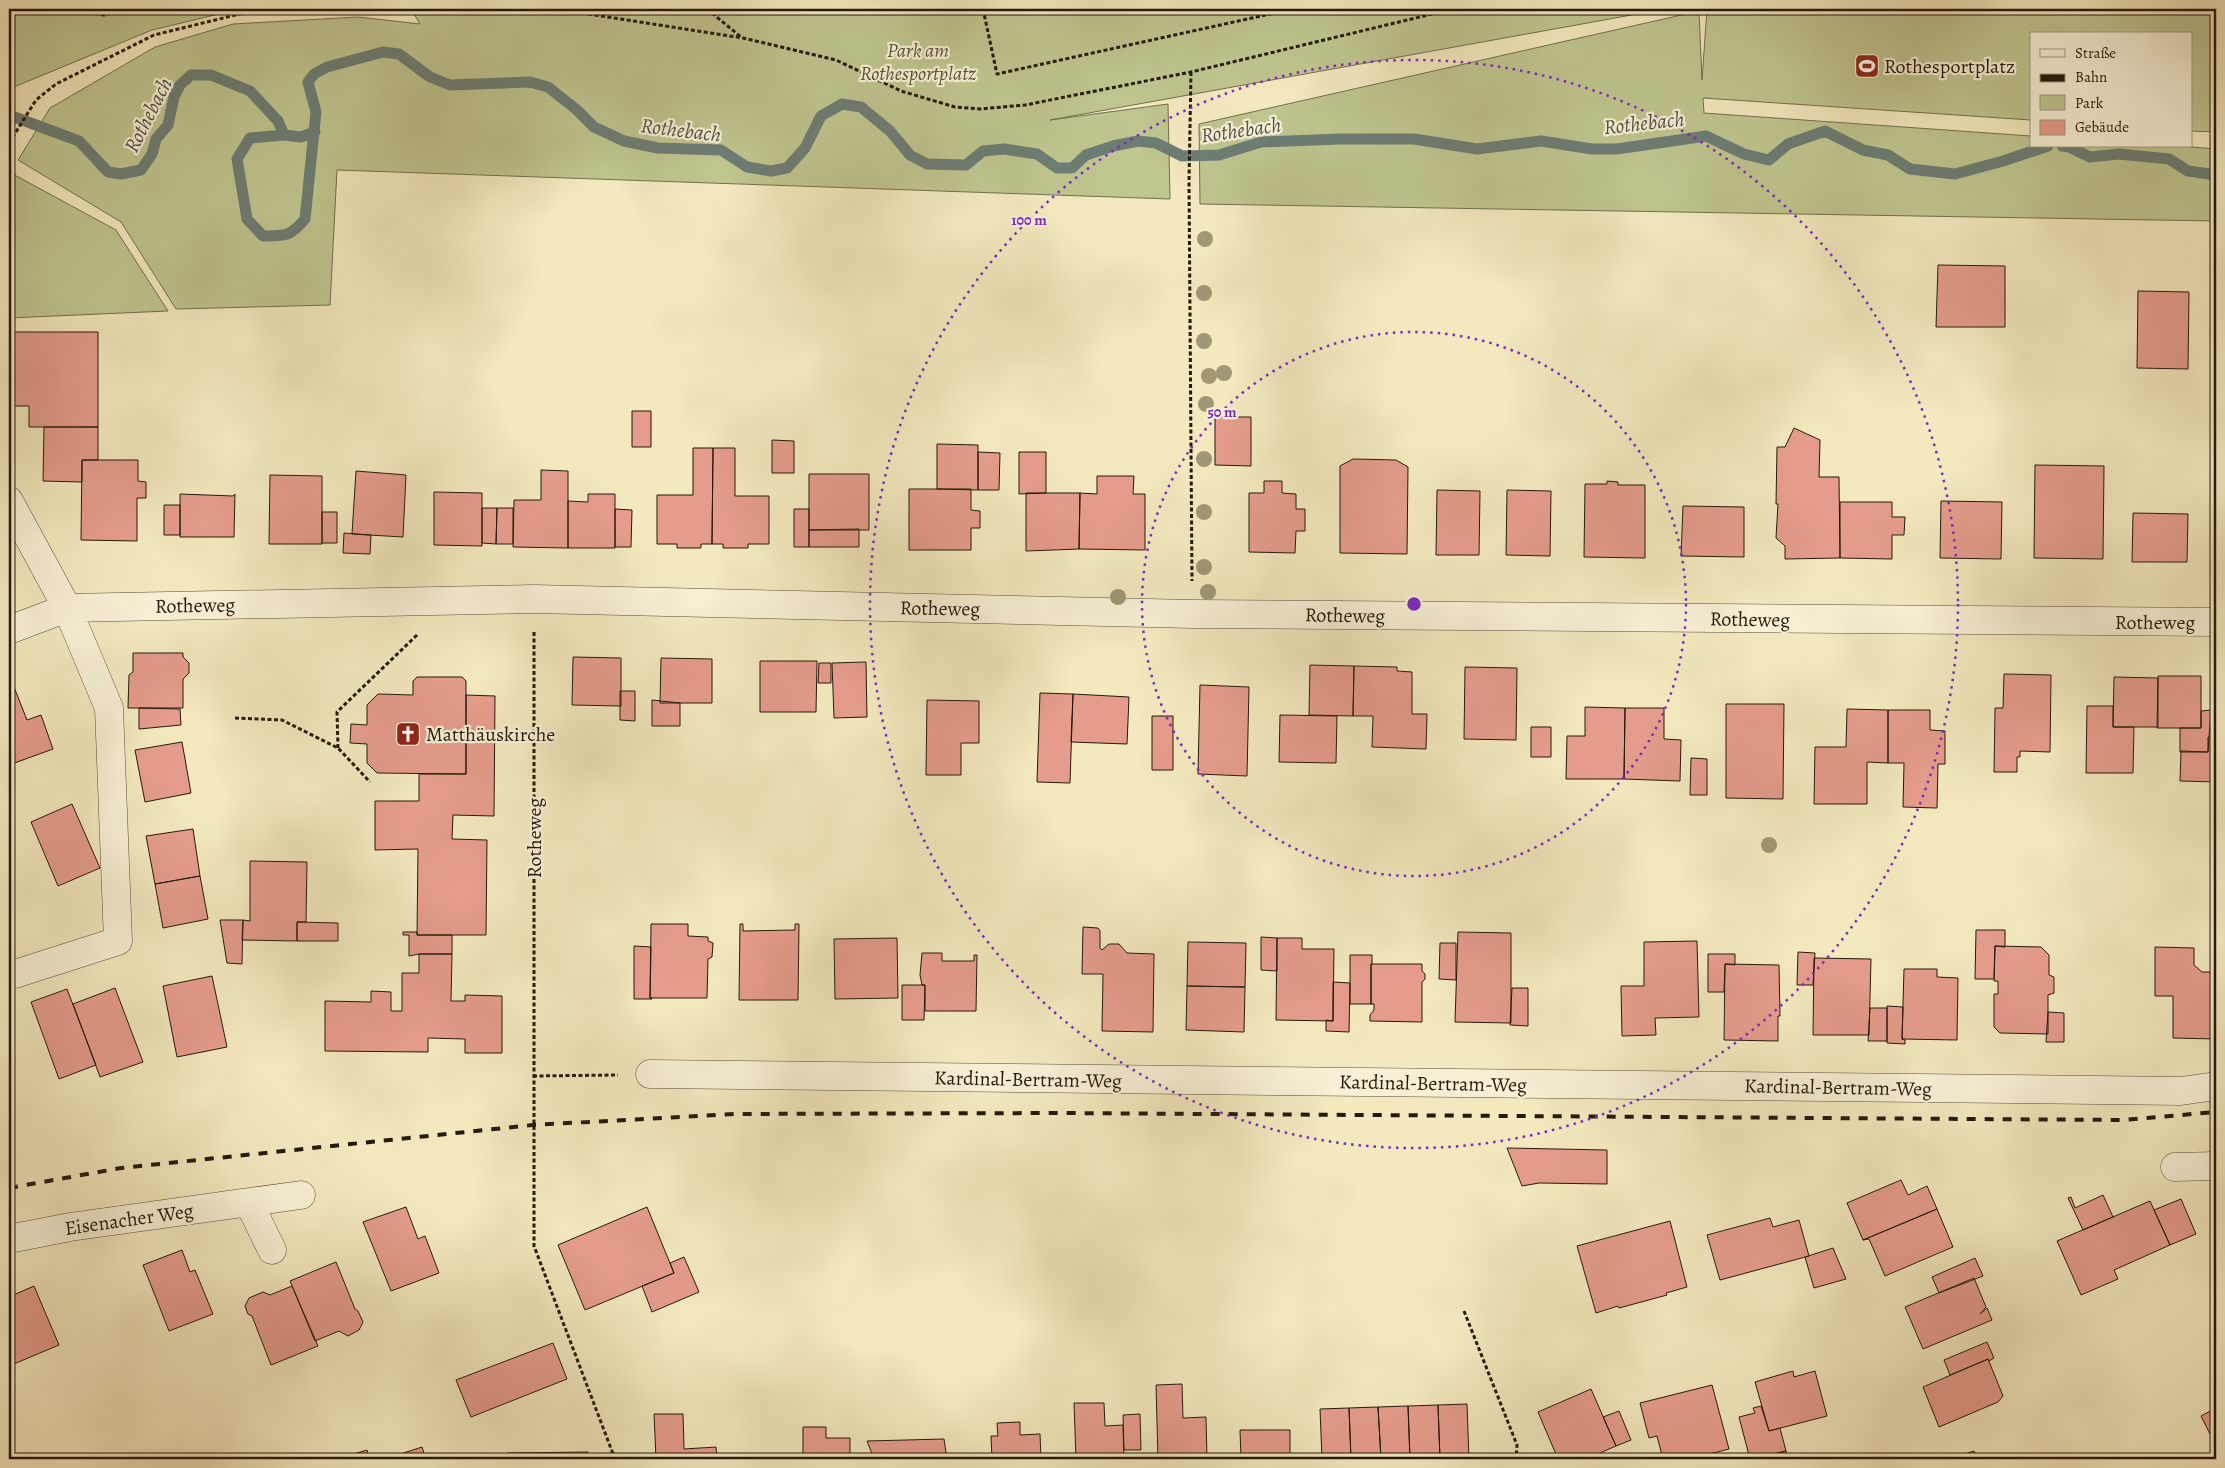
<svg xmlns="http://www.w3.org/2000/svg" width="2225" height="1468" viewBox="0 0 2225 1468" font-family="Alegreya,serif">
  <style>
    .green { fill: #bfc58f; stroke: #726f4e }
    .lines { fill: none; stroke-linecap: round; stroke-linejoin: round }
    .stream { stroke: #6d7d74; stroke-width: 11 }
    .building { fill: #e59c8c; stroke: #24190d }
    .minor-casing { stroke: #584d39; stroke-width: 29 }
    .path { stroke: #24190d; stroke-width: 3; stroke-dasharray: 4 2.5; stroke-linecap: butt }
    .minor { stroke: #f7f0d5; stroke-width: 28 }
    .rail { stroke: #24190d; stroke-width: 4; stroke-dasharray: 9 9; stroke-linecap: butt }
    .tree { fill: #9f9775 }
    .ring { fill: none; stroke: #7b2cbf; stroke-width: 2.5; stroke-dasharray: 2.5 5 }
    .labels { text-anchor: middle; stroke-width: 4.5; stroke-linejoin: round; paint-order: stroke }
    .park-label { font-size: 20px; font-style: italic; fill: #5a553a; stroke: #f7f0d5 }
    .poi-label { font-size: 20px; fill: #24190d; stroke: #f7f0d5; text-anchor: start }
    .street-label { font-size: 20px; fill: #24190d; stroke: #f7f0d5 }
    .water-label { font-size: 21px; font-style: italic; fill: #4f5349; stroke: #f7f0d5 }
    .centre { fill: #7b2cbf; stroke: #f7f0d5; stroke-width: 2.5 }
    .ring-label { font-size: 15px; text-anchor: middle; font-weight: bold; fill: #7b2cbf; stroke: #f7f0d5; stroke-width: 4.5; stroke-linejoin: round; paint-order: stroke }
  </style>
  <rect width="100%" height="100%" fill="#f3e8be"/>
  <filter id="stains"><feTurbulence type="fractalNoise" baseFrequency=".004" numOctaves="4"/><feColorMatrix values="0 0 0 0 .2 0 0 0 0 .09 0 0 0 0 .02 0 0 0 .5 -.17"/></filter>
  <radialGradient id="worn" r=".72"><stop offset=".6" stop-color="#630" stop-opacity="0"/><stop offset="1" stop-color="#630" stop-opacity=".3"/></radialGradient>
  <!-- green -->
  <path class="green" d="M9,9H240L152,30L9,89Z
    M411,9H1665L1050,120L1168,104L1170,199L337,170L330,305L176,309L121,222L18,160L50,108L155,47L233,24L358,17L420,24Z
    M1707,9H2216V132L2191,131V34H2031V120L1703,98L1704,113L2031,136V146H2179L2216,149V221L1200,204L1199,124L1699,11L1702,80Z
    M9,172L116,230L168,311L9,318Z"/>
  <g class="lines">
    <!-- stream -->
    <path class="stream" d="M9,115L79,141L108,172L121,174L141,170L152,154L156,139L168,125L174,97L180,85L191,75H211L250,91L278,121L284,135L250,138L237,159L247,219L263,236C285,236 290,237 305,219L316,112L308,82L314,74L327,67L383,52L399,54L430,77L450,85L530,82L548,87L577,110L594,127L624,141L658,148L721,150L747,167L771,171L787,168L805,148L821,116L842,104L861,107L890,131L910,155L927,164L966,165L983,151L1004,149L1037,154L1057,168H1072L1086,155L1113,146L1138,141L1156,143L1182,156L1219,155L1261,142L1340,139H1414L1477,149L1541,141L1592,149H1617L1706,136L1744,154L1769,160L1788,144L1825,131L1863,150L1888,155L1910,169L1955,174L2003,161L2048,146
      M284,135L301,137L315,132
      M2062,146L2069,147L2090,157L2119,154L2169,159L2188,171L2216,175"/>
  </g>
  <!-- building -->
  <path class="building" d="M1938,265L2005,266V327H1936Z
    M2138,291L2189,292L2188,369L2137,368Z
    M12,332H98V427H29V406H12Z
    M632,411H651V447H632Z
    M1215,417H1251V466L1215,465Z
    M44,427H98V460H82V482L43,481Z
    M1794,428L1820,440L1819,477H1839L1840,558L1785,559V546L1776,538L1778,504H1776L1777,447H1785Z
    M772,440L794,441V473H772Z
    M937,444L978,445V490L937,489Z
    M693,448H713L712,544H701V548H677V544H657V495H693Z
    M713,448H735V496H769V544H748V548H723V544H712Z
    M978,452L1000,453L999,490H978Z
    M1019,452H1046V493L1019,494Z
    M1353,459L1396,460L1408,467L1407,554L1340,553V466Z
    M82,460H138V481L146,482V498H137V541L81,540Z
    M2035,465L2104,466L2103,559L2034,558Z
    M541,470L568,471V548L513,547L514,500H541Z
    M356,471L406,475L403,537L352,534Z
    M809,474H869V530H809Z
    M270,475L322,476V544H269Z
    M1097,476H1134L1133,494H1145V550L1079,549L1080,493L1097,494Z
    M1264,481H1282V493L1296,494V509H1305V531H1296L1295,553L1249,552V493H1264Z
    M1607,481L1618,482V485H1645V558L1584,557L1585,484H1607Z
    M909,489H971V510L980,511V528H971V550H909Z
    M1437,490L1480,491L1479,555H1436Z
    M1507,490L1551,491L1550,556L1506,555Z
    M434,492L482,493V546L434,545Z
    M1026,493H1080L1079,549L1026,551Z
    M180,494L233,496L235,494L234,537H180Z
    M588,494H615V548H568V501L588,502Z
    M1941,501L2002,502L2001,559L1940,558Z
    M1840,502H1892V517H1905L1904,535H1892V559L1840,558Z
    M164,505H180V535H164Z
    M1683,506L1744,507V557L1681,556Z
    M482,508H497L496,544L482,543Z
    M497,508H513V544H496Z
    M615,509L632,510L631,547H615Z
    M794,509H809V547H794Z
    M322,512H337V543H322Z
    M2133,513L2188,514L2187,562H2132Z
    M859,529V547H809V530Z
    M344,533L371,535L370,554L343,553Z
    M133,653H183V657L189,663V673L183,679V708H128L129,675L133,672Z
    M573,657L621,658V706L572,705Z
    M661,658L712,659V703H660Z
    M760,661H817L816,712H760Z
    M866,662L867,717L834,718L832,663Z
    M819,663H831V683H818Z
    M1310,665L1354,666L1353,716L1309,715Z
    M1354,666L1397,667V671L1412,672V714H1427L1426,749L1372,747L1373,716H1353Z
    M1465,667L1517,668L1516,740L1464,739Z
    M2004,674L2051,675L2050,752L2020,751V757H2017V772H1994L1995,708H2003Z
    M2158,676H2201V728H2157Z
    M417,677H462L466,681V774L377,773L367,763V744L350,743L351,724L367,725V705L378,694L413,695V681Z
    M2114,677L2158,678V727H2113Z
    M12,682L27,720L41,715L53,749L9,765V684Z
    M1200,685L1249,687L1247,776L1198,774Z
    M620,691H635V721L620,720Z
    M1040,693L1073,694L1070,783L1037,782Z
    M1073,694L1129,697L1127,744L1071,742Z
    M466,695L495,696L494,816L453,815L452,839L487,840L486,935H417L418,849L375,850V801H419V774H466Z
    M652,700L680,703V726H652Z
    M927,700L979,701V743H961V775H926Z
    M1726,704H1784L1783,799L1726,798Z
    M2087,706H2113V727H2134L2133,773H2086Z
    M1585,707L1625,708L1624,779H1566L1567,736H1585Z
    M139,708L180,709L181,725L139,729Z
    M1625,708H1664V739L1681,740L1680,781L1624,779Z
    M1847,709L1888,710V763L1867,762V804H1814L1815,747H1846Z
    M1888,710H1930V730L1945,731V764H1938L1937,808L1903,807L1904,763H1888Z
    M2211,710L2208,752H2180V728H2201V711Z
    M1280,715L1337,716L1336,763L1279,762Z
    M1152,716H1173V770H1152Z
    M1531,727H1551V757H1531Z
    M2208,737H2216V782L2180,781L2181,751L2208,752Z
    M182,742L191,793L145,802L135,750Z
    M1691,758L1707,759V795H1690Z
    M72,804L100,868L58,886L31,822Z
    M193,829L200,876L155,884L146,836Z
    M250,861L307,862L306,922H297V941L242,940L243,920L250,921Z
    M200,876L208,919L163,928L155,884Z
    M220,920H243L242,964L227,963Z
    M297,922L338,923V941H297Z
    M651,924H688V936L708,937V941L713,943L712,957L708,959L707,998H650Z
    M740,924H743V931L795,930V924H799L798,1000H739Z
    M1083,927L1098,928L1100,931V948L1102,950L1109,944H1119L1127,953L1154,954L1153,1032L1102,1031L1103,974H1082Z
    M1976,930H2005V947L1995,946L1994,979H1975Z
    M403,932H417V935H452V954H419L409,956V935H403Z
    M1458,932L1511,933V1023L1455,1022Z
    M1261,937L1277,938V971L1261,970Z
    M897,938L898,998L835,999L834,939Z
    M1277,938H1302V949H1334L1333,1021L1276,1020Z
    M1697,941L1699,1017L1655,1018L1656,1035L1622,1036L1621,986H1644V942Z
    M1188,942L1246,943L1245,987L1187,986Z
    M1440,943H1456V980L1439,979Z
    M634,946L651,947L650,998L652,999H634Z
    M1995,946L2041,947L2049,955V975L2054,977V993L2048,995V1034L2000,1033L1994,1027V994H1998V981H1994Z
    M2155,947L2194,948V965L2202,972H2216V1039L2173,1038V996H2155Z
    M1798,952L1815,953L1813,985H1797Z
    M922,953H942V961H974V955H977L976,1011H925V985H922L920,975Z
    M419,954H452L451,1001H465V995L502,996V1053H465V1039L428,1038V1052L325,1051V1001L371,1002V991L391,992V1011H402V973H419Z
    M1708,954H1735V965L1725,964L1724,992H1708Z
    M1350,955H1372V964H1371V1004H1350Z
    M1814,958L1871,959L1869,1035H1813Z
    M1371,964H1422V971L1425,974V979L1422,982V1022L1370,1021V1015L1374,1010V1004H1371Z
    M1725,964L1779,965L1780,1016H1778V1041L1724,1040Z
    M1904,969H1937V977L1958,978L1957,1040L1902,1039Z
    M212,976L227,1047L177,1057L163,986Z
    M1333,982L1350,983L1349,1032L1326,1031V1020L1333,1021Z
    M902,985H925L924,1020H902Z
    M1187,986L1245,987L1244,1032L1186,1030Z
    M115,988L143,1062L100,1077L73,1004Z
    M1512,988H1528V1026L1510,1025Z
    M67,989L96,1065L59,1079L31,1002Z
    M1887,1006L1903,1007L1902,1039L1905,1040V1044L1887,1043Z
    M1870,1008H1887V1041H1868Z
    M2048,1012L2064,1013V1042H2046Z
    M1507,1148L1607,1150V1184L1539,1183L1522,1186Z
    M1901,1180L1908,1195L1927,1186L1937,1209L1863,1240L1847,1203Z
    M2103,1195L2113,1217L2083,1230L2068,1198L2071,1197L2075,1208Z
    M2181,1199L2196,1234L2170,1245L2154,1210Z
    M2150,1201L2170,1245L2114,1270L2118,1279L2081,1295L2057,1241Z
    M406,1207L418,1239L425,1236L439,1273L391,1291L363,1222Z
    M647,1207L674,1273L585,1310L558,1245Z
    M1937,1209L1953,1247L1885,1276L1869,1239L1863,1240Z
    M1770,1218L1773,1227L1799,1220L1809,1256L1720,1280L1707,1235Z
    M1670,1221L1687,1287L1666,1293L1667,1295L1619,1308L1618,1306L1596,1313L1577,1246Z
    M1833,1248L1846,1279L1814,1288L1805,1257Z
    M182,1250L190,1272L195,1270L213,1314L169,1331L143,1265Z
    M684,1257L699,1292L652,1312L642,1286L674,1273L670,1263Z
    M1975,1258L1983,1276L1939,1293L1932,1277Z
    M336,1262L355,1309L358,1311L363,1322L359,1330L348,1336L339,1331L315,1341L290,1281Z
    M1974,1278L1986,1307L1980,1314L1987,1308L1992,1320L1923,1349L1905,1307Z
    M34,1286L59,1345L9,1366V1297Z
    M292,1286L318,1346L271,1365L252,1316L248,1314L245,1306L249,1298L263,1292L270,1295Z
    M1987,1342L1994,1358L1989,1361L1988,1359L1950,1375L1944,1360Z
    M553,1343L567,1379L471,1417L456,1380Z
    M1988,1359L2003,1396L1998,1402L1939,1427L1923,1387Z
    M1793,1371L1794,1377L1815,1371L1827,1416L1769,1431L1755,1382Z
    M1182,1384L1183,1418L1206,1417L1207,1459H1158L1156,1385Z
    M1712,1385L1729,1449L1698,1457V1459H1663L1657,1436L1649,1438L1640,1403Z
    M1591,1389L1616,1446L1586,1459H1558L1538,1412Z
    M1074,1403H1104L1105,1426L1123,1425L1124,1459H1076Z
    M1467,1404L1469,1459H1440L1438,1405Z
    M1438,1405L1440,1459H1410L1408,1406Z
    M1408,1406L1410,1459H1381L1378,1407Z
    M1761,1406L1769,1431L1780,1428L1786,1451L1750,1459L1739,1417L1755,1413L1753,1408Z
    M1378,1407L1381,1459H1351L1349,1408Z
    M1349,1408L1351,1459H1322L1320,1409Z
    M2216,1408V1443L2215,1444L2201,1416Z
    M1619,1411L1631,1440L1616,1446L1603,1417Z
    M654,1414H683L684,1449L716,1447L717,1459H656Z
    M1140,1414L1141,1450H1124L1123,1415Z
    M1020,1422V1435L1040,1434L1041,1459H992L991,1436H998L997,1423Z
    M803,1427H826V1438H850V1459H803Z
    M1240,1430H1290V1459H1241Z
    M944,1439L947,1459H874L867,1441Z
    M422,1447L426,1459H385Z
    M367,1450L370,1459H337Z
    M1786,1451L1788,1459H1757Z
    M1974,1451L1978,1459H1949Z
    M588,1452V1459H507V1453Z
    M1840,1454L1842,1459H1822Z"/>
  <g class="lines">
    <defs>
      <path id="minor" d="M9,501L67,608L109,708L118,941L15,974
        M9,630L67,608L534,599L1193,614L2216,622
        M650,1074L2181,1091L2216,1086
        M2175,1167L2216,1166
        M249,1203L272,1250
        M9,1239L70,1227L301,1195"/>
    </defs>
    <!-- minor casing -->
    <use href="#minor" class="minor-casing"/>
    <!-- path -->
    <path class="path" d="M69,9L104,15L126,9
      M556,9L743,38L836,60L901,91L955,107L980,109L1025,105L1191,72L1453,9
      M707,9L741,37
      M983,9L997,74L1293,9
      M1191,72L1189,182L1192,581
      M9,143L36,100L56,84L154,35L260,9
      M534,632V1246L615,1459
      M235,718L282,720L338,748L370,782
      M338,748L337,712L417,635
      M533,1076L618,1075
      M1464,1311L1517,1445L1516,1459"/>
    <!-- minor -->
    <use href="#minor" class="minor"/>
    <!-- rail -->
    <path class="rail" d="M9,1188L121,1168L533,1125L734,1114L1059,1113L2123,1120L2216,1112"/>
  </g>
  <!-- trees -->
  <g class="tree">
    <circle cx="1205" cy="239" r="8"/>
    <circle cx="1204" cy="293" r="8"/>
    <circle cx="1204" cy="341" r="8"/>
    <circle cx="1224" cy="373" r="8"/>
    <circle cx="1209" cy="376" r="8"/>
    <circle cx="1206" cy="404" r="8"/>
    <circle cx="1204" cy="459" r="8"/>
    <circle cx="1204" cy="512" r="8"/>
    <circle cx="1204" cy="567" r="8"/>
    <circle cx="1208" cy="592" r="8"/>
    <circle cx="1118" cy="597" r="8"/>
    <circle cx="1769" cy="845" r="8"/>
  </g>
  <!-- distance rings -->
  <g class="ring">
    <circle cx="1414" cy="604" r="272"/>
    <circle cx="1414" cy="604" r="544"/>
  </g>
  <!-- icons -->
  <defs>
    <symbol id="stadium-square" viewBox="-11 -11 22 22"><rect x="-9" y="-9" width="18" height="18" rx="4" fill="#8f2418" stroke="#f7f0d5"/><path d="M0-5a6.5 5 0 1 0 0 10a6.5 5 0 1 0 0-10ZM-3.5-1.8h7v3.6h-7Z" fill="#fff"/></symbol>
    <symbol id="church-square" viewBox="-11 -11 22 22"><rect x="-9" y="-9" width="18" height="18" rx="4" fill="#8f2418" stroke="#f7f0d5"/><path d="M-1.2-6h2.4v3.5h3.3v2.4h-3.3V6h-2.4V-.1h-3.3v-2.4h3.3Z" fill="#fff"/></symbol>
  </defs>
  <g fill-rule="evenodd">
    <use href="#stadium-square" x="1853" y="52" width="28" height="28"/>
    <use href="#church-square" x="394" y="720" width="28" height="28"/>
  </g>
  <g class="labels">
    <!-- park labels -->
    <g class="park-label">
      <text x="918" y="57">Park am<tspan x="918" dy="23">Rothesportplatz</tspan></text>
    </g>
    <!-- poi labels -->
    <g class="poi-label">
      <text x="1884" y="73">Rothesportplatz</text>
      <text x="426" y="741">Matthäuskirche</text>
    </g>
    <!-- street labels -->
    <g class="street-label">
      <text transform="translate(195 605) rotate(-1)" y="7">Rotheweg</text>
      <text transform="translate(940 608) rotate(1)" y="7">Rotheweg</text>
      <text transform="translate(1345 615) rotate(1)" y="7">Rotheweg</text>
      <text transform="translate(1750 619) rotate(1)" y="7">Rotheweg</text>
      <text x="2155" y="629">Rotheweg</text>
      <text transform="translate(534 838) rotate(-90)" y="7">Rotheweg</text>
      <text transform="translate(1028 1079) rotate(1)" y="7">Kardinal-Bertram-Weg</text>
      <text transform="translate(1433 1083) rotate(1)" y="7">Kardinal-Bertram-Weg</text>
      <text transform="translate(1838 1087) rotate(1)" y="7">Kardinal-Bertram-Weg</text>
      <text transform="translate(129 1219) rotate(-8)" y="7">Eisenacher Weg</text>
    </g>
    <!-- water labels -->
    <g class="water-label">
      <text transform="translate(148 115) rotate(-63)" y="7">Rothebach</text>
      <text transform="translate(1644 123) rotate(-6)" y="7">Rothebach</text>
      <text transform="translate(681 130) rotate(7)" y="7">Rothebach</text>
      <text transform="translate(1241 130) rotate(-8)" y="7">Rothebach</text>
    </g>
  </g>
  <circle cx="1414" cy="604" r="8" class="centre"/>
  <g class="ring-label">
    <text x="1029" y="225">100 m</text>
    <text x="1222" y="417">50 m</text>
  </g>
  <!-- margin -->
  <rect width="2225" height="1468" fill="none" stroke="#f3e8be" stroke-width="30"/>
  <rect x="10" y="10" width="2205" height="1448" fill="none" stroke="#24190d" stroke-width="2.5"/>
  <rect x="15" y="15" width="2195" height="1438" fill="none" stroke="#24190d"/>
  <!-- legend -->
  <rect x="2030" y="32" width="162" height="115" fill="#f7f0d5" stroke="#a39a85"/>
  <rect x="2040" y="49" width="25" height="8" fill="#f7f0d5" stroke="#a39a85"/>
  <text x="2075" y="58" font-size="15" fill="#24190d">Straße</text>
  <rect x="2040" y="74" width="25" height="8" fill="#24190d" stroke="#a39a85"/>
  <text x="2075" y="82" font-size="15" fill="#24190d">Bahn</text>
  <rect x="2040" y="95" width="25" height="15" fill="#bfc58f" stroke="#a39a85"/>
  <text x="2075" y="108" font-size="15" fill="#24190d">Park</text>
  <rect x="2040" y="120" width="25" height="15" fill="#e59c8c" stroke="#a39a85"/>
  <text x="2075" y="132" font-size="15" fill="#24190d">Gebäude</text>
  <rect width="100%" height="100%" filter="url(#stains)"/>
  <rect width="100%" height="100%" fill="url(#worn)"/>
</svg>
